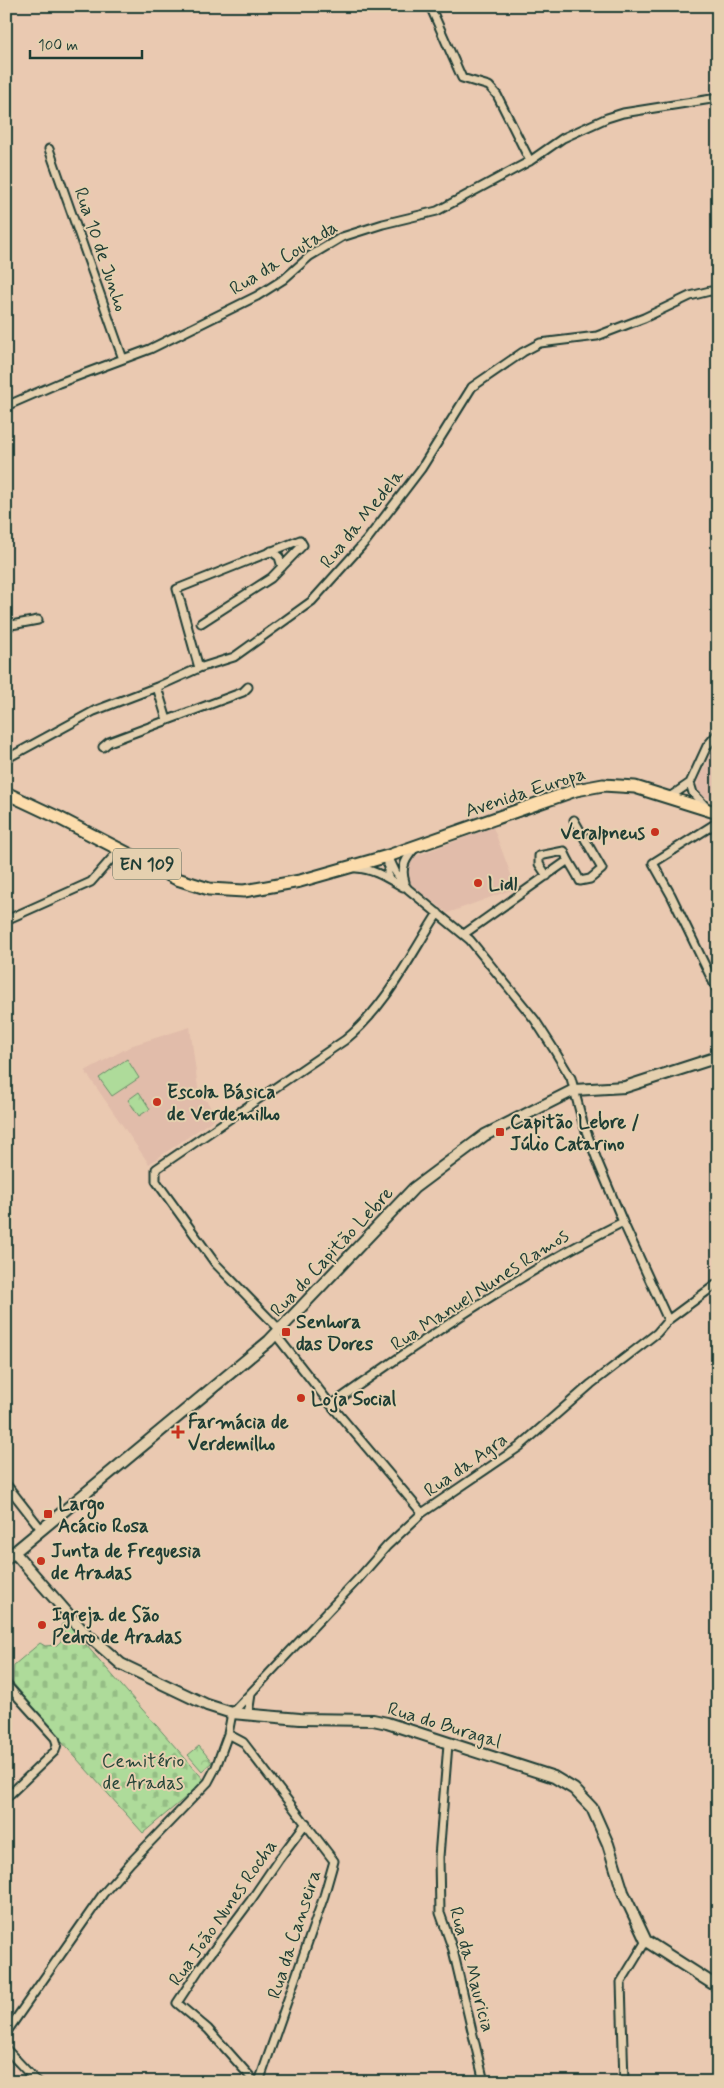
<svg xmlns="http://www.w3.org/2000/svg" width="724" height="2088" viewBox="0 0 724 2088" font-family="Mynerve,sans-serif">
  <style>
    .built { fill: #e1bcaa }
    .cemetery { fill: url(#cemetery-stones); stroke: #668c67 }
    .park { fill: url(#park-crowns); stroke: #668c67 }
    .pitch { fill: #aedb9a; stroke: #668c67 }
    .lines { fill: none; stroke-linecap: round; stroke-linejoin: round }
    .street-casing { stroke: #1f3d34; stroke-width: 11 }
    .secondary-casing { stroke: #1f3d34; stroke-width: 14 }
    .primary-casing { stroke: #1f3d34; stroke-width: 15 }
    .street { stroke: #e5d0af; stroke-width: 7 }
    .secondary { stroke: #e5d0af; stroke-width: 10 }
    .primary { stroke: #fcdcac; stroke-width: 11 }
    .poi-dot { fill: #c8321e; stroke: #e5d0af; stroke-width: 2 }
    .labels { text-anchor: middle; stroke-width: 4; stroke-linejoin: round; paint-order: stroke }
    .shield { fill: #e5d0af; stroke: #5a6959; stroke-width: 1 }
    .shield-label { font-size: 18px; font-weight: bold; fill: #1f3d34 }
    .street-label { font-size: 19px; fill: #1f3d34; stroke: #e5d0af }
    .poi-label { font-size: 19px; font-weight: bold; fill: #1f3d34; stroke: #e5d0af; text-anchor: start }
    .park-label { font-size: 19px; fill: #264539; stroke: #e5d0af }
  </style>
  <defs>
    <pattern id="cemetery-stones" width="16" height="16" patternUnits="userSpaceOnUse" patternTransform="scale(1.25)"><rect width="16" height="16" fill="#aedb9a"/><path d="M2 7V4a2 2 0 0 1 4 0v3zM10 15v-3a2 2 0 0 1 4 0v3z" fill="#95bd85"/></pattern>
    <pattern id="park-crowns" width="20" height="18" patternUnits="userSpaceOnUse" patternTransform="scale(1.25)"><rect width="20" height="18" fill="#aedb9a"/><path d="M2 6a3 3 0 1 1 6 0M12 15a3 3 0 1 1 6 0" fill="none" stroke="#95bd85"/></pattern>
  </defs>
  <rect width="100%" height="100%" fill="#eac9b1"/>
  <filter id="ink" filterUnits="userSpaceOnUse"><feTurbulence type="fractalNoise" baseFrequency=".02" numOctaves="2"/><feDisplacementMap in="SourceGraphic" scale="10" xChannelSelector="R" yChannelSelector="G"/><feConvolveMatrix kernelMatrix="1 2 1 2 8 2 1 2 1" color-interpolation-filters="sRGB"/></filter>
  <g filter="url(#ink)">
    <!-- built -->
    <path class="built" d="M718,741V802L701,795L697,788L699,778Z
      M493,827L516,888L448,913L414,887L407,879L405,868L411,858Z
      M190,1027L198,1088L217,1117L149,1164L85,1071L133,1045Z"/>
    <!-- cemetery -->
    <path class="cemetery" d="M65,1621L205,1781L143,1833L60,1740L13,1683L14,1665L40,1643L45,1646L57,1645L61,1641L64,1631L61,1625Z"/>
    <!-- park -->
    <path class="park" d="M139,1092L150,1109L139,1116L128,1100Z
      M199,1746L212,1762L202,1771L188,1755Z"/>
    <!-- pitch -->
    <path class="pitch" d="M127,1059L139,1078L112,1096L99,1078Z"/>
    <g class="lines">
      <defs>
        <path id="street" d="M430,6L462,78L489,86L497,95L530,161
          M49,149L123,359
          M6,406L59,383L150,349L257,296L284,279L310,256L342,237L383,224L437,211L530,161L563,138L607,118L623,113L718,98
          M271,551L279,557L282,567
          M6,626L38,620
          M199,668L177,589L300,540L303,545L271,578L201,623
          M157,687L167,720
          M103,747L109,742L243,692L248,687
          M6,759L94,711L157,687L199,668L234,657L312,601L366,541L421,469L472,387L523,352L540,343L597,336L644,318L690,296L710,291L718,292
          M690,783L693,793L706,807
          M668,798L690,783L707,746L718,733
          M718,822L653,863L671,895L718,992
          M388,856L396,873L408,889L470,940L535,1020L553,1048L571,1078L583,1123L597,1160L623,1222L668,1320
          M388,856V878
          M356,868C374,869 387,878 403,887
          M547,876L539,864V856L564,851C568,862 575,870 580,881L590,879L602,869L574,820
          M405,882C400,867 406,858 416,847
          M6,920L91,882L119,850
          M464,934L567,861
          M280,1330L215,1263L156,1181V1169L345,1040C386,1007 410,956 438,913
          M276,1335L331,1405L422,1513
          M331,1405C424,1339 520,1273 623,1222
          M6,1484L41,1529
          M6,1684L55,1738L57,1744L55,1751L6,1798
          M248,1714L251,1694
          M448,1744L439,1857L440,1913L453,1950L484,2082
          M6,2033L103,1894L131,1862L208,1782L216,1767L228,1734
          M6,2049L37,2082
          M255,2082L208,2029L177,2003L200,1968L251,1900L279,1859L306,1823
          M259,2082L324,1896L334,1861L243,1742L228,1734L232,1713L359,1578L387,1546L422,1513L519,1447L591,1384L657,1333L668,1320L718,1283
          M624,2082L621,1982L646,1941"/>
        <path id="secondary" d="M14,1552L82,1630L121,1664L207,1705L232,1713L300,1719L373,1720L387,1723L554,1777L574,1789L592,1808L608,1844L623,1892L646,1941L718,1987
          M6,1559L269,1341L414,1188L485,1135L574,1090L625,1087L718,1057"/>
        <path id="primary" d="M6,793L57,817L177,879L209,889L244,891L300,881L388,856L576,790L603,785L635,787L718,813"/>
      </defs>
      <!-- street casing -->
      <use href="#street" class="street-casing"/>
      <!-- secondary casing -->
      <use href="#secondary" class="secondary-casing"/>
      <!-- primary casing -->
      <use href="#primary" class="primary-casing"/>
      <!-- street -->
      <use href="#street" class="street"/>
      <!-- secondary -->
      <use href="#secondary" class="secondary"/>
      <!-- primary -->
      <use href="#primary" class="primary"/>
    </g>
  </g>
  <!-- markers -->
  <g class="poi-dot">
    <circle cx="655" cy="832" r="5"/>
    <circle cx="478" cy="883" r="5"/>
    <circle cx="157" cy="1102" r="5"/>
    <rect x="495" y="1127" width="10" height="10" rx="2.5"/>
    <rect x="281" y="1327" width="10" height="10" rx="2.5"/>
    <circle cx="301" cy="1398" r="5"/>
    <path d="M175.5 1424.5h5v5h5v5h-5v5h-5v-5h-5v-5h5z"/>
    <rect x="43" y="1509" width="10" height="10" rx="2.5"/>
    <circle cx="41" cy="1561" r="5"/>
    <circle cx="42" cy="1625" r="5"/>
  </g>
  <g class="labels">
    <!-- shield labels -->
    <rect class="shield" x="113" y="848.5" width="68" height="31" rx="4"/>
    <g class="shield-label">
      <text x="147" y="870">EN 109</text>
    </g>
    <!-- street labels -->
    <g class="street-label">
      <text transform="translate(102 249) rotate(71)" y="7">Rua 10 de Junho</text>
      <text transform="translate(283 257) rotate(-32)" y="7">Rua da Coutada</text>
      <text transform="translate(361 518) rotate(-51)" y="7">Rua da Medela</text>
      <text transform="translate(525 791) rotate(-18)" y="7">Avenida Europa</text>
      <text transform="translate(331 1251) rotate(-47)" y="7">Rua do Capitão Lebre</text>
      <text transform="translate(479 1289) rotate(-33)" y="7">Rua Manuel Nunes Ramos</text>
      <text transform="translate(465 1464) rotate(-35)" y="7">Rua da Agra</text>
      <text transform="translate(445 1724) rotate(17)" y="7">Rua do Buragal</text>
      <text transform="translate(222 1912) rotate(-55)" y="7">Rua João Nunes Rocha</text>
      <text transform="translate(293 1934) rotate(-72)" y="7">Rua da Canseira</text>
      <text transform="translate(473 1969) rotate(75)" y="7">Rua da Mauricia</text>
    </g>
    <!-- poi labels -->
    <g class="poi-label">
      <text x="645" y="839" text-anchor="end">Veralpneus</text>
      <text x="488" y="890">Lidl</text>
      <text x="167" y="1098">Escola Básica<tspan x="167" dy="22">de Verdemilho</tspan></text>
      <text x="510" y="1128">Capitão Lebre /<tspan x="510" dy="22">Júlio Catarino</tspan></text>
      <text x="296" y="1328">Senhora<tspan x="296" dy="22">das Dores</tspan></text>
      <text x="311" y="1405">Loja Social</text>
      <text x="188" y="1428">Farmácia de<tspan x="188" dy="22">Verdemilho</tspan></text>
      <text x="58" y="1510">Largo<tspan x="58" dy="22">Acácio Rosa</tspan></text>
      <text x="51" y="1557">Junta de Freguesia<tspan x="51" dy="22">de Aradas</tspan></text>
      <text x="52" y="1621">Igreja de São<tspan x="52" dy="22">Pedro de Aradas</tspan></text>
    </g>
    <!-- park labels -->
    <g class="park-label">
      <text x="143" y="1767">Cemitério<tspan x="143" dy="22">de Aradas</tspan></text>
    </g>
  </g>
  <!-- margin -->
  <rect width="724" height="2088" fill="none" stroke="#e5d0af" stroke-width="25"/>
  <rect x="12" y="12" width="699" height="2063" fill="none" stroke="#1f3d34" stroke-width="2" filter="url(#ink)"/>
  <!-- scale -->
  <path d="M30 50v8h112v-8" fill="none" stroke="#1f3d34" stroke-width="2.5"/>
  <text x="38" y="50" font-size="15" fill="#1f3d34" stroke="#e5d0af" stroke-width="4" paint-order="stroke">100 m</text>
</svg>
